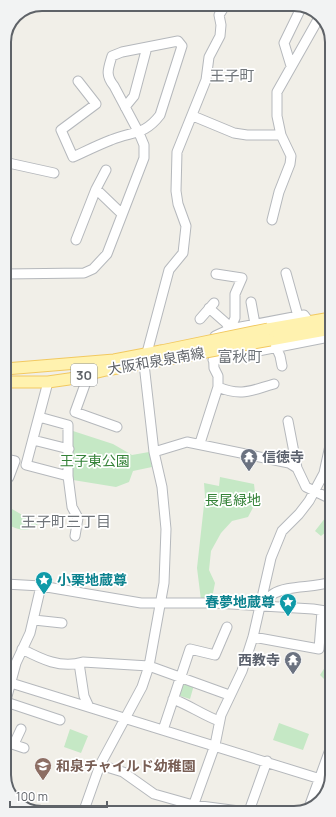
<svg xmlns="http://www.w3.org/2000/svg" width="336" height="817" viewBox="0 0 336 817" font-family="Manrope,'Noto Sans JP',sans-serif">
  <style>
    .green { fill: #c5e8c5 }
    .lines { fill: none; stroke-linecap: round; stroke-linejoin: round }
    .minor-casing { stroke: #b5b8bc; stroke-width: 11 }
    .major-casing { stroke: #f2c960; stroke-width: 13 }
    .minor { stroke: #fff; stroke-width: 9 }
    .major { stroke: #fff2af; stroke-width: 11 }
    .major-bridge-casing { stroke: #f2c960; stroke-width: 13; stroke-linecap: butt }
    .major-bridge { stroke: #fff2af; stroke-width: 11 }
    .labels { text-anchor: middle; stroke-width: 3.5; stroke-linejoin: round; paint-order: stroke }
    .shield { fill: #fff; stroke: #8f9295; stroke-width: 1 }
    .shield-label { font-size: 13px; font-weight: bold; fill: #5f6368 }
    .street-label { font-size: 14px; fill: #5f6368; stroke: #fff }
    .worship-label { font-size: 14px; font-weight: bold; fill: #5b616d; stroke: #fff; text-anchor: start }
    .park-label { font-size: 14px; fill: #348238; stroke: #fff }
    .culture-label { font-size: 14px; font-weight: bold; fill: #0d838f; stroke: #fff; text-anchor: start }
    .education-label { font-size: 14px; font-weight: bold; fill: #785e54; stroke: #fff; text-anchor: start }
    .neighbourhood-label { font-size: 15px; fill: #70757a; stroke: #fff }
    .rim { fill: none; stroke: #5f6368; stroke-width: 2 }
  </style>
  <rect width="100%" height="100%" fill="#f1efe8"/>
  <!-- green -->
  <path class="green" d="M73,431L113,444L132,455L149,452L152,467L133,471L129,482L116,487L73,480Z
    M220,477L254,484L256,502L248,517L232,521L221,533L211,551L209,570L215,583L212,598L201,600L197,568L205,496L204,483L219,486Z
    M5,505L38,524C27,534 18,529 5,524Z
    M329,513L331,514V528L321,536L315,531Z
    M329,661L332,663V679H324L320,675Z
    M182,681L194,685L190,699L177,695Z
    M279,723L309,734L303,750L273,740Z
    M70,729L88,736L81,753L64,747Z"/>
  <g class="lines">
    <defs>
      <path id="minor" d="M291,66L284,43L302,6
        M125,107L134,96L147,47
        M193,116L234,133L247,135H281L277,116V92L320,16
        M4,162L54,173
        M96,189L122,214
        M272,220L279,192L290,164L291,156L281,135
        M76,240L96,189L106,170
        M286,273L298,316
        M5,274L84,273L93,269L107,254L144,158V145L139,133L114,86C105,75 108,69 112,56L122,52L178,41L182,46L160,115C144,136 132,131 111,140C98,145 86,151 73,157L61,130L96,104L78,81
        M216,274L242,278L235,294V318L230,329
        M251,302L255,324
        M209,308L226,323L230,329
        M200,319L214,303
        M276,347L280,356L282,366
        M213,360L324,338L331,330
        M87,375V379L75,412L117,427
        M48,382L26,465L68,476L72,507L78,518L75,536
        M218,387C242,397 252,390 274,384
        M39,417L68,425V476
        M288,421L297,468
        M33,440L69,449
        M200,443L218,387V376L214,368L213,344L215,336L230,329L304,315L310,323
        M154,452L187,442L289,463L297,468L306,487L331,499
        M5,459L15,461L9,477L5,476
        M5,584L41,586L141,603H214L313,609L332,612
        M259,606C264,602 268,597 273,594C287,585 314,588 331,582
        M34,620L62,623
        M253,637L319,649L322,611
        M22,649C41,659 61,669 83,662L149,666L229,695
        M79,663L84,696L89,707
        M11,683L330,782
        M173,699C189,705 203,715 219,721
        M6,700L16,663L30,633L41,586
        M6,702L60,720
        M163,730L190,649L215,655L227,627
        M6,742L24,748
        M14,744L21,729
        M100,765L123,772L154,794L193,805L239,811
        M308,810L332,744
        M249,811L267,761
        M191,812L215,745L221,715L242,671L253,637L271,558L282,531L299,514L309,501L324,473L331,441
        M83,813L100,765L142,687L149,666L164,583L166,529L162,487L154,452L144,364L169,270L183,253L186,226L178,204L176,191L177,152L206,80L209,57L220,36L221,25L219,15L226,4"/>
      <path id="major" d="M268,329L331,318
        M270,340L331,329
        M5,369L114,360L161,351
        M5,382H48L69,379L106,370L163,360"/>
    </defs>
    <!-- minor casing -->
    <use href="#minor" class="minor-casing"/>
    <!-- major casing -->
    <use href="#major" class="major-casing"/>
    <!-- minor -->
    <use href="#minor" class="minor"/>
    <!-- major -->
    <use href="#major" class="major"/>
    <defs>
      <path id="major-bridge" d="M161,351L268,329
        M163,360L270,340"/>
    </defs>
    <!-- major-bridge casing -->
    <use href="#major-bridge" class="major-bridge-casing"/>
    <!-- major-bridge -->
    <use href="#major-bridge" class="major-bridge"/>
  </g>
  <!-- icons -->
  <defs>
    <symbol id="temple-pin" viewBox="-11 -11 22 30"><path d="M0 17L-7.5 6A9.5 9.5 0 1 1 7.5 6Z" fill="#6b7280" stroke="#fff"/><path d="M0-6L5-2H3V0L6.5 2.5H4V6H1.5V3h-3V6H-4V2.5H-6.5L-3 0V-2H-5Z" fill="#fff"/></symbol>
    <symbol id="sight-pin" viewBox="-11 -11 22 30"><path d="M0 17L-7.5 6A9.5 9.5 0 1 1 7.5 6Z" fill="#0f9aa8" stroke="#fff"/><path d="M0-6L1.8-2.2L6-1.7L2.9 1.2L3.7 5.4L0 3.3L-3.7 5.4L-2.9 1.2L-6-1.7L-1.8-2.2Z" fill="#fff"/></symbol>
    <symbol id="school-pin" viewBox="-11 -11 22 30"><path d="M0 17L-7.5 6A9.5 9.5 0 1 1 7.5 6Z" fill="#8d6e63" stroke="#fff"/><path d="M0-5L7-2L0 1L-7-2ZM-4 1L0 2.5L4 1V4Q0 6-4 4Z" fill="#fff"/></symbol>
  </defs>
  <g fill-rule="evenodd">
    <use href="#temple-pin" x="239" y="447" width="20" height="27"/>
    <use href="#sight-pin" x="34" y="570" width="20" height="27"/>
    <use href="#sight-pin" x="278" y="592" width="20" height="27"/>
    <use href="#temple-pin" x="283" y="650" width="20" height="27"/>
    <use href="#school-pin" x="33" y="756" width="20" height="27"/>
  </g>
  <g class="labels">
    <!-- shield labels -->
    <rect class="shield" x="71" y="364" width="26" height="22" rx="3"/>
    <g class="shield-label">
      <text x="84" y="380">30</text>
    </g>
    <!-- street labels -->
    <g class="street-label">
      <text transform="translate(156 361) rotate(-10)" y="5">大阪和泉泉南線</text>
    </g>
    <!-- worship labels -->
    <g class="worship-label">
      <text x="262" y="462">信徳寺</text>
      <text x="280" y="665" text-anchor="end">西教寺</text>
    </g>
    <!-- park labels -->
    <g class="park-label">
      <text x="95" y="466">王子東公園</text>
      <text x="233" y="505">長尾緑地</text>
    </g>
    <!-- culture labels -->
    <g class="culture-label">
      <text x="57" y="585">小栗地蔵尊</text>
      <text x="275" y="607" text-anchor="end">春夢地蔵尊</text>
    </g>
    <!-- education labels -->
    <g class="education-label">
      <text x="56" y="771">和泉チャイルド幼稚園</text>
    </g>
    <!-- neighbourhood labels -->
    <g class="neighbourhood-label">
      <text x="232" y="81">王子町</text>
      <text x="240" y="362">富秋町</text>
      <text x="66" y="527">王子町三丁目</text>
    </g>
  </g>
  <!-- crop -->
  <path d="M0 0H336V817H0ZM42 11H294A31 31 0 0 1 325 42V775A31 31 0 0 1 294 806H42A31 31 0 0 1 11 775V42A31 31 0 0 1 42 11Z" fill="#f2f3f3" fill-rule="evenodd"/>
  <path class="rim" d="M42 11H294A31 31 0 0 1 325 42V775A31 31 0 0 1 294 806H42A31 31 0 0 1 11 775V42A31 31 0 0 1 42 11Z"/>
  <!-- scale -->
  <path d="M10 801v6h97v-6" fill="none" stroke="#5f6368" stroke-width="2"/>
  <text x="16" y="801" font-size="12" fill="#5f6368" stroke="#ffffff" stroke-width="3" paint-order="stroke">100 m</text>
</svg>
